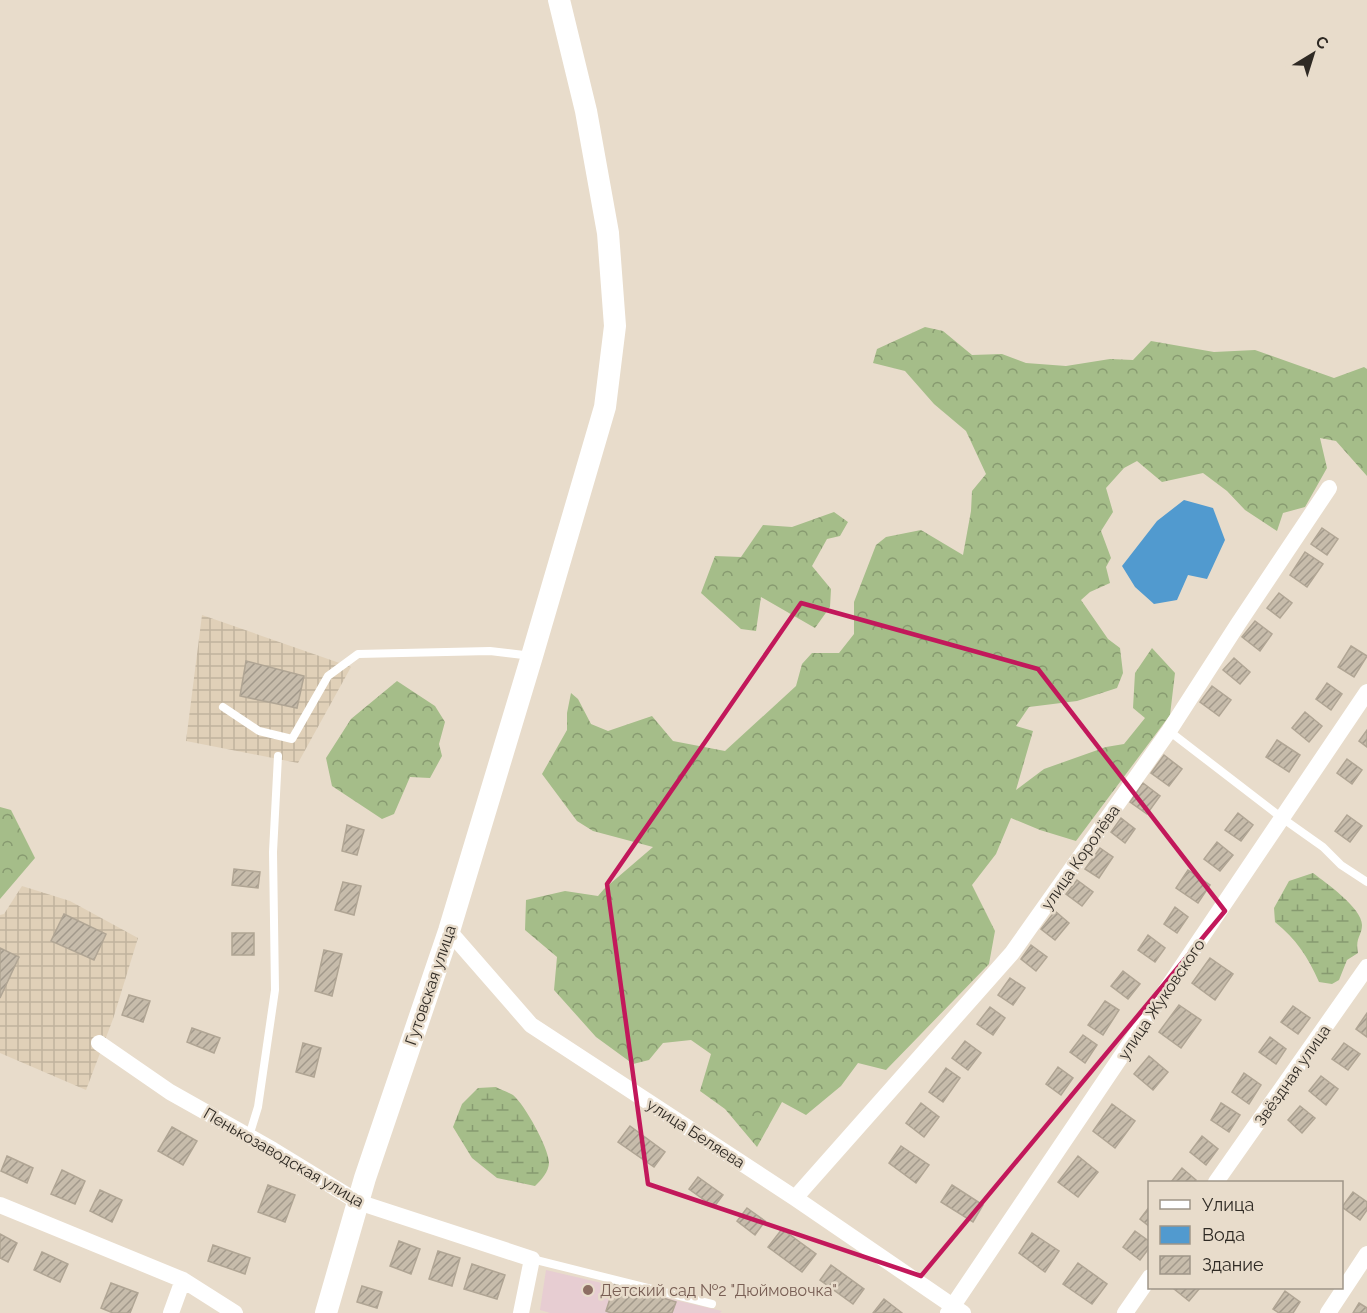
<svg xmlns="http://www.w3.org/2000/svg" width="1367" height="1313" viewBox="0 0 1367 1313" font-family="Raleway,sans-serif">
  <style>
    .industrial { fill: url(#industrial-grid) }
    .education { fill: #e7cdd2 }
    .forest { fill: url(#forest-crowns) }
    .wetland { fill: url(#wetland-marsh) }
    .water { fill: #519acf }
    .building { fill: url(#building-hatch); stroke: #b0a594; stroke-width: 1.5 }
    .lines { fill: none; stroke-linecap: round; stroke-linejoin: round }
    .lane { stroke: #fff; stroke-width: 8 }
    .street { stroke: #fff; stroke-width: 16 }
    .secondary { stroke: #fff; stroke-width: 22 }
    .marked { fill: none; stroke: #c2185b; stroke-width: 4.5; stroke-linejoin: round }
    .education-dot { fill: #8d6e63; stroke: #e8dccb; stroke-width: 2 }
    .labels { text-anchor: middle; stroke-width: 5; stroke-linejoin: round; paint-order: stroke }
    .street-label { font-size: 16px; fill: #2f2a24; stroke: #e8dccb }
    .education-label { font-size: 16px; fill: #785e54; stroke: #e8dccb; text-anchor: start }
  </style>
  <defs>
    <pattern id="industrial-grid" width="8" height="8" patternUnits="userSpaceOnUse" patternTransform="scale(1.5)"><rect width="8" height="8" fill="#e0d0b8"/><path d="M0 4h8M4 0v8" fill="none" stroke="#c0b39e"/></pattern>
    <pattern id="forest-crowns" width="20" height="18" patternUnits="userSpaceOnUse" patternTransform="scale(1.5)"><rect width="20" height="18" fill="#a5bd89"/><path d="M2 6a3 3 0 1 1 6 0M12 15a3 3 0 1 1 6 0" fill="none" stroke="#879a70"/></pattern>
    <pattern id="wetland-marsh" width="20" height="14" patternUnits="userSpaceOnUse" patternTransform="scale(1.5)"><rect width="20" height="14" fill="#a5bd89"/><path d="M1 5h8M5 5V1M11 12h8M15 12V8" fill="none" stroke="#879a70"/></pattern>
    <pattern id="building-hatch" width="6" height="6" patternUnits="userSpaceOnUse" patternTransform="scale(1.5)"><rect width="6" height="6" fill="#c7bcab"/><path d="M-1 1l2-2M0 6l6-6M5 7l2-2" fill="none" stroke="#a2998b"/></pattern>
  </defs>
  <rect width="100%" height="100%" fill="#e8dccb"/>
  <!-- industrial -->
  <path class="industrial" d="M202,615L351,667L298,763L186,741Z
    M22,886L70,901L138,938L113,1019L86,1090L0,1053V915L4,914Z"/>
  <!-- education -->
  <path class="education" d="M546,1270L722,1311L720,1313H550L540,1310Z"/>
  <!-- forest -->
  <path class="forest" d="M925,327L943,331L972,355L1002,354L1026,363L1066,366L1110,359L1133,360L1151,341L1214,352L1255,350L1334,378L1364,367L1367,369V476L1336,441L1320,438L1327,468L1305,507L1283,513L1277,531L1245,510L1227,491L1203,473L1162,482L1137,461L1124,468L1106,488L1113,512L1101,531L1111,558L1106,567L1110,583L1090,592L1081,600L1108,639L1120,648L1123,673L1117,688L1077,701L1029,707L1016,726L1033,731L1016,790L1044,769L1106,747L1124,744L1145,718L1133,708L1135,673L1152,648L1175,673L1170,715L1076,841L1040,830L1011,818L996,854L972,885L995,931L989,964L886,1070L858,1063L841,1086L806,1115L782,1102L757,1147L725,1109L700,1091L711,1054L691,1040L663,1043L649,1060L633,1064L596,1037L554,990L557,957L525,930L526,900L565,891L598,896L604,889L653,847L593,831L577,821L542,774L567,730V713L571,693L578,699L591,724L608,731L652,716L673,741L725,751L796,686L802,664L812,653H839L854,634V602L876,545L886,537L921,530L963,555L971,511L972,491L986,474L966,431L934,404L905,371L873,363L877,349Z
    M834,512L848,522L840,536L827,539L812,566L831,589L830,607L815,628L761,597L756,631L741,629L701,593L715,556L741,557L763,525L792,527Z
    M397,681L435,706L445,722L439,744L442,756L430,778L410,777L394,814L382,819L332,786L326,758L351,719Z
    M0,807L11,810L35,858L0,899Z"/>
  <!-- wetland -->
  <path class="wetland" d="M1313,873C1326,883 1362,908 1362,925C1362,936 1355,937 1358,953L1347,960L1339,980L1332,984L1319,982C1308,957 1296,939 1275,922L1274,908L1289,881Z
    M496,1087C501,1090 508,1092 513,1095C525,1105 548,1147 549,1162C549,1172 541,1180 535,1186L497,1178L472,1158L453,1127L462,1104L478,1088Z"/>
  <!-- water -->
  <path class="water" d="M1184,500L1213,508L1225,540L1207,579L1188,575L1177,600L1154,604L1135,587L1122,566L1157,521Z"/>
  <!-- building -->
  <path class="building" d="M1322,528L1338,539L1327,555L1311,544Z
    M1305,552L1323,564L1307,587L1290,575Z
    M1279,593L1292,603L1280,618L1267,608Z
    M1255,621L1272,634L1260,651L1242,637Z
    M1351,646L1367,656L1354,677L1338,667Z
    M1234,658L1250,672L1240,684L1223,670Z
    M246,661L304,676L297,708L240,696Z
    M1327,683L1342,694L1331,710L1316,699Z
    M1212,686L1231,700L1219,716L1200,702Z
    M1305,712L1322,726L1309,742L1292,728Z
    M1367,730V747L1359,741Z
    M1277,740L1300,755L1289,772L1266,757Z
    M1164,755L1182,769L1169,786L1151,773Z
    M1347,759L1362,770L1352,784L1337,773Z
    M1143,783L1160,796L1147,814L1130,802Z
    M1238,813L1253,825L1241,841L1225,830Z
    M1347,815L1362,826L1350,842L1335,831Z
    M1121,818L1135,829L1125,843L1111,832Z
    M347,825L364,830L357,855L342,851Z
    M1217,842L1233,855L1220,871L1204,859Z
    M1100,848L1113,857L1099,878L1085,869Z
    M234,869L260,872L258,888L232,885Z
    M1188,870L1210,885L1198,903L1176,888Z
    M1077,880L1093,892L1082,906L1066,894Z
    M343,882L361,886L354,915L335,910Z
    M1175,907L1188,917L1177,933L1164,924Z
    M1055,911L1069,923L1055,940L1041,929Z
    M64,914L106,934L94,960L51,941Z
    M232,933H254V955H232Z
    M1148,935L1165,948L1155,962L1138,950Z
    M1031,945L1047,957L1036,971L1021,959Z
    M0,948L19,957L0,998Z
    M324,950L342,954L332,996L315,991Z
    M1210,958L1233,974L1215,1000L1192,983Z
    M1123,971L1140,984L1128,999L1111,986Z
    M1010,978L1025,988L1013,1005L998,995Z
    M129,995L150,1001L143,1022L122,1015Z
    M1105,1001L1119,1010L1103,1035L1088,1025Z
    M1179,1005L1201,1020L1181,1048L1159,1032Z
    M1293,1006L1310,1018L1298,1034L1281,1022Z
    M990,1007L1005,1018L993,1035L977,1024Z
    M1367,1013V1037L1356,1029Z
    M192,1028L220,1038L214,1053L187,1042Z
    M1083,1035L1097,1045L1085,1063L1070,1052Z
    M1270,1037L1286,1049L1276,1064L1259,1052Z
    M965,1041L981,1053L968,1070L952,1058Z
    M303,1043L321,1048L314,1077L296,1072Z
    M1344,1043L1360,1054L1348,1070L1332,1059Z
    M1149,1056L1168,1072L1153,1090L1134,1074Z
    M1058,1067L1073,1078L1061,1095L1046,1084Z
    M946,1068L960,1078L943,1102L929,1092Z
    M1244,1073L1261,1085L1249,1104L1232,1092Z
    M1321,1076L1338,1089L1326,1105L1309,1091Z
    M921,1103L939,1117L924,1137L906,1123Z
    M1221,1103L1240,1115L1229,1132L1211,1120Z
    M1112,1104L1135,1121L1115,1148L1093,1131Z
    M1300,1106L1315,1118L1302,1133L1288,1120Z
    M630,1126L665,1152L654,1167L618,1142Z
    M172,1127L197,1141L183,1165L158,1151Z
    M1202,1136L1218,1149L1206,1165L1190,1152Z
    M901,1146L929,1165L916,1183L889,1163Z
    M7,1156L33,1168L27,1183L1,1171Z
    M1078,1156L1098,1172L1078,1197L1058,1182Z
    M1182,1168L1196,1180L1194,1182H1171Z
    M62,1170L85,1181L75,1204L51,1194Z
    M698,1177L723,1195L714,1207L689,1189Z
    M268,1185L295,1195L285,1222L258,1212Z
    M952,1185L983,1205L973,1222L941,1202Z
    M100,1190L122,1200L112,1222L90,1211Z
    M1353,1192L1367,1202V1210L1360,1220L1342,1207Z
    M1150,1206V1227L1140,1219Z
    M747,1208L765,1221L755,1235L737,1221Z
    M782,1229L816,1254L802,1272L768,1247Z
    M1135,1231L1150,1242V1247L1140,1260L1123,1247Z
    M1032,1233L1059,1251L1045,1272L1019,1253Z
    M0,1234L17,1243L8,1262L0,1258Z
    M399,1241L420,1249L411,1274L390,1266Z
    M213,1245L250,1258L245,1274L208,1261Z
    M438,1251L460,1258L452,1286L429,1279Z
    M42,1252L68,1264L60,1282L34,1270Z
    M1078,1263L1107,1284L1092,1304L1063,1284Z
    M472,1264L505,1275L497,1299L464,1289Z
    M831,1265L864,1289L853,1304L820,1280Z
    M111,1283L138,1293L130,1313H113L101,1308Z
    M615,1283L676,1302L672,1313H611L606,1311Z
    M362,1286L382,1292L377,1308L357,1302Z
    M1175,1288H1200L1189,1301L1174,1289Z
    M1285,1291L1300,1302L1293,1313H1279L1273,1309Z
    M884,1299L902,1313H873Z
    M1359,1303L1367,1308V1313H1353Z"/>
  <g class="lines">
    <!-- lane -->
    <path class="lane" d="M223,707L259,731L292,739L328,676L358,654L490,651L532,656
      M1169,731L1282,818L1323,847L1341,865L1367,882
      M249,1136L258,1107L275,990L273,852L278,756
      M532,1259L712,1304"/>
    <!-- street -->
    <path class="street" d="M449,931L531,1025L795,1198L963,1313
      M99,1043L170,1092L273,1150L358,1202L532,1259L521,1313
      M1216,1182L1367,967
      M795,1198L1012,953L1169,731L1238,624L1329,488
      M0,1205L183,1280L235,1313
      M171,1313L183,1280
      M948,1313L1367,692
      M1125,1313L1150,1277
      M1328,1313L1367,1254"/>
    <!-- secondary -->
    <path class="secondary" d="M326,1313L365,1178L449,931L532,656L605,407L615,326L608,233L586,111L559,0"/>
  </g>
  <!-- marked area -->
  <path class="marked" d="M801,603L1038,669L1225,911L921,1276L648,1184L607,884Z"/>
  <!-- markers -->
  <circle class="education-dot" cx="588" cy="1290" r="6"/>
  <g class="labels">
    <!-- street labels -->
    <g class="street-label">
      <text transform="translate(1080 857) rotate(-55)" y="6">улица Королёва</text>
      <text transform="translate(430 985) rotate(-71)" y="6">Гутовская улица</text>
      <text transform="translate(1161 999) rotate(-56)" y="6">улица Жуковского</text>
      <text transform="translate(1292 1075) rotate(-55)" y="6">Звёздная улица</text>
      <text transform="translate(696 1133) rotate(33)" y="6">улица Беляева</text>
      <text transform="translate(284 1157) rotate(30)" y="6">Пенькозаводская улица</text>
    </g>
    <!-- education labels -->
    <g class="education-label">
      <text x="600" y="1296">Детский сад №2 "Дюймовочка"</text>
    </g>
  </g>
  <!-- legend -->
  <rect x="1148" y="1181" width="195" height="108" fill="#e8dccb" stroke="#9e9588" stroke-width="1.5"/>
  <rect x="1160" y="1200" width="30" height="9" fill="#ffffff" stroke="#9e9588" stroke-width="1.5"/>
  <text x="1202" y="1211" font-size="18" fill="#2f2a24">Улица</text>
  <rect x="1160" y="1226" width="30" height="18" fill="#519acf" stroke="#9e9588" stroke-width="1.5"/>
  <text x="1202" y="1241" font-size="18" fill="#2f2a24">Вода</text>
  <rect x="1160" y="1256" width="30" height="18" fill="url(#building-hatch)" stroke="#9e9588" stroke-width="1.5"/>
  <text x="1202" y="1271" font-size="18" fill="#2f2a24">Здание</text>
  <!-- north arrow -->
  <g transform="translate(1313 54) rotate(38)" stroke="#e8dccb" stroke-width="4.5" paint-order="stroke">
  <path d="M0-4.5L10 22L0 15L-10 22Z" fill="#2f2a24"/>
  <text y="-9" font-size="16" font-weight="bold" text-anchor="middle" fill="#2f2a24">С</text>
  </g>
</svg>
